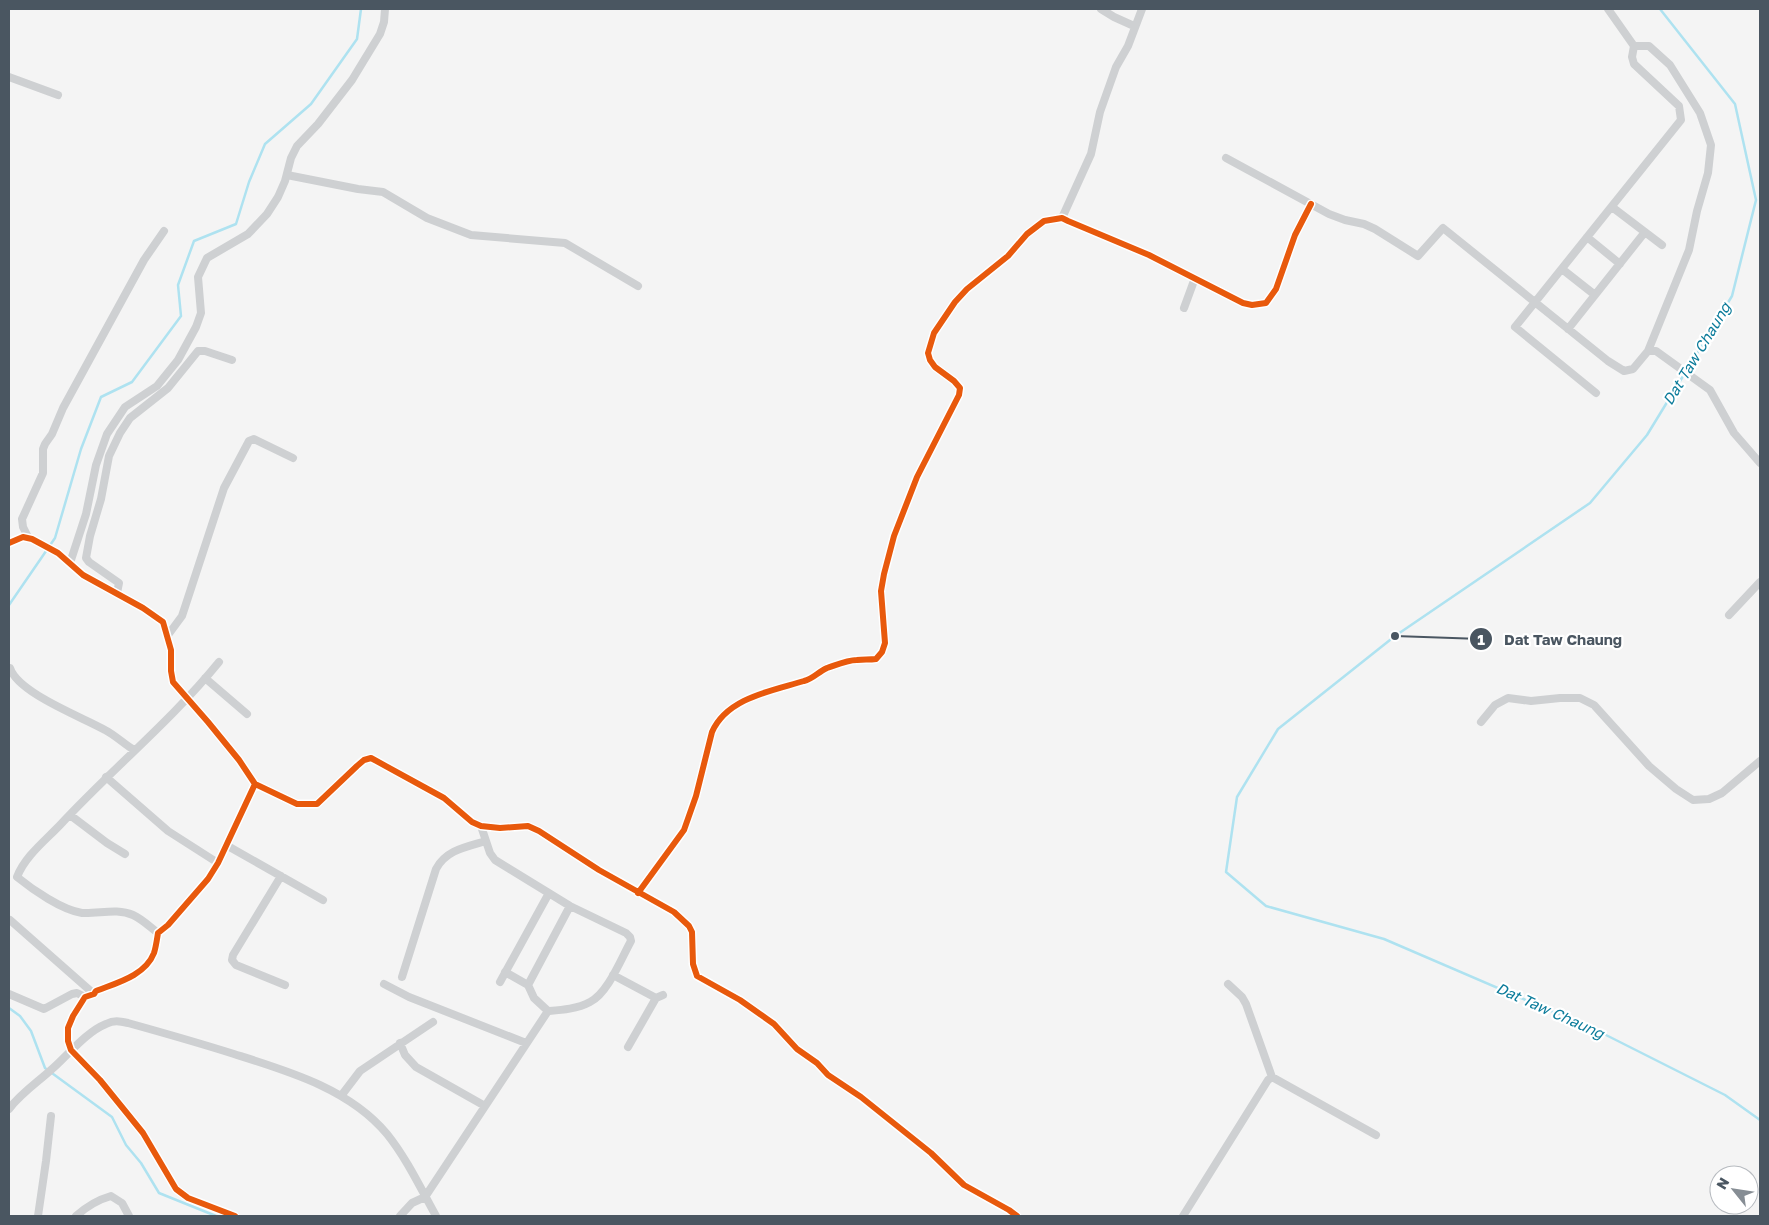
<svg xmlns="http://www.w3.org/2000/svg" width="1769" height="1225" viewBox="0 0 1769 1225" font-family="'Golos Text',sans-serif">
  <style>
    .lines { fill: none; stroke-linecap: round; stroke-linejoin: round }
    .stream { stroke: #aee2f0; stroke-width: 2.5 }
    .minor { stroke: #ced0d2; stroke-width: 8 }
    .cycleway-casing { stroke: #fff; stroke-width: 9 }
    .cycleway { stroke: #e8590c; stroke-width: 6 }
    .labels { text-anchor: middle; stroke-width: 4.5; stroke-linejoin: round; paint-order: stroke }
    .water-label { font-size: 15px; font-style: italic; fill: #0c7c9b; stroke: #fff }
    .leader { fill: none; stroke: #4a5661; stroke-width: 2 }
    .callout-dot { fill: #4a5661; stroke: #fff; stroke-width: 2 }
    .mark-label { font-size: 15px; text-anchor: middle; font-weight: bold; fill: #fff }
    .callout-label { font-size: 15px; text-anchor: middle; font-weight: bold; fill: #4a5661; stroke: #fff; stroke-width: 4.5; stroke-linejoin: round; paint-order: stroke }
  </style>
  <rect width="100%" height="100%" fill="#f4f4f4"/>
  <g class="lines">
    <!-- stream -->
    <path class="stream" d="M1660,9L1735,104L1756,200L1732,296L1647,435L1590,503L1395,636L1278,729L1237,797L1226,872L1266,906L1384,939L1600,1032L1725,1095L1760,1120
      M9,605L55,538L81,449L101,397L132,382L181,316L178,285L194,241L236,224L249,182L265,144L311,104L357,39L361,9
      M9,1008L20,1016L31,1031L45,1068L112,1117L126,1145L141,1163L159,1193L216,1216"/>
    <!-- minor -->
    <path class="minor" d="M1101,9L1114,17L1134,26
      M1634,46H1649L1670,65L1700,113L1711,145L1708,173L1697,211L1689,250L1648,351
      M9,77L58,95
      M1226,158L1329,214L1345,220L1364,224L1375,229L1418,256L1443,228L1608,361L1624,371L1633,369L1648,351H1656L1710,390L1734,433L1760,463
      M287,175L358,189L383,192L427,218L471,235L565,243L638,286
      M1612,207L1662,245
      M1062,218L1091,154L1100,112L1116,67L1128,46L1142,9
      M1587,237L1620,264
      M1562,269L1595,295
      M1184,308L1195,278
      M1568,329L1645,232
      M1596,393L1515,327L1681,120L1679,106L1634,64L1632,57L1634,46L1608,9
      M28,537L23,527L22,519L43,473V449L45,444L52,434L63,408L144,260L164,231
      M9,543L23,537L32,539L58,553L83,575L143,608L163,622L171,650V671L173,682L208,722L239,760L255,784L218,863L208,879L168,925L158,933C157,939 156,947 154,953C145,976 116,983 96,991L94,994L85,997L73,1016L68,1028V1041L71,1050L100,1080L143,1133L176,1189L188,1198L235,1216
      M70,563L86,514L96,465L107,434L125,407L157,386L178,360L196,327L201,313L198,277L207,258L248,234L267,214L278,197L285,181L291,158L297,146L318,124L352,80L380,34L384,22L385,9
      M117,593L119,583L89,562L86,558L90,536L101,499L109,456L120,433L130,418L168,388L198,351H205L232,360
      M1729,615L1760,582
      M168,635L182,616L224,488L249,441L254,439L293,458
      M10,668C18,693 82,717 105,730C115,735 124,744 134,750
      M205,678L247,714
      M1481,722L1495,705L1508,698L1531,701L1560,698H1580L1594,705L1649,766L1676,789L1693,800L1709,799L1722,793L1760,761
      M106,777L168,831L218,863
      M255,784L297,804H317L357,766L364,760L371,758L444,798L472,822L481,826L500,828L528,826L539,831L599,870L674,912L689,926L692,932L693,964L697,976L740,1000L774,1024L797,1049L817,1063L828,1075L861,1097L931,1153L964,1185L1009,1210L1017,1216
      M70,815L107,843L125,854
      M481,826L490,853L495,860L570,906L626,933L630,937L631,941C621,959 608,993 590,1002C577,1009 561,1010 548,1011L534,998L528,985L570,906
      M226,845L323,900
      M281,876L233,955L232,960L236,965L285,985
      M638,893L684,830L696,796L712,732C727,698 771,691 804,681C813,679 818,672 827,668C836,665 847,660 857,660C863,659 869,660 876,659L882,652L885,643L881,591L884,574L894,536L917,477L959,395L960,388L954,381L935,367L930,360L928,353L934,333L955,302L967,289L1008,256L1027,234L1044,221L1062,218L1068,221L1149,255L1243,303L1252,305L1266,303L1276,289L1295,235L1311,204
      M10,920L94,994
      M158,933C150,927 142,919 133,915C117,908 99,914 82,913C62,910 33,890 17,877C25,856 46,840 61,824C112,769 171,721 219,662
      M505,972L528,985
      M613,975L656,998L663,995
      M402,977L436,869C446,850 466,847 486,841
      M500,982L549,893
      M384,984L409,997L526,1043
      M1228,984L1242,997L1246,1004L1272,1077
      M9,994L44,1009L72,994L77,993L85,997
      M400,1043L405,1055L416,1067L485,1106
      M628,1047L656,998
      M341,1096L360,1071L433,1022
      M9,1109C21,1093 38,1082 52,1069C68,1055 86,1032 106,1024C114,1020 119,1021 128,1023C164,1033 199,1043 234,1054C288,1071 350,1089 387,1134C407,1159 421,1189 436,1216
      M38,1216L46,1161L51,1116
      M76,1216C86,1207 97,1200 111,1196L122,1203L129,1216
      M400,1216L412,1203L425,1197L548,1011
      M1183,1216L1268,1080L1272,1077L1376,1135"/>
    <defs>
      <path id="cycleway" d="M9,543L23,537L32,539L58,553L83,575L143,608L163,622L171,650V671L173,682L208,722L239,760L255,784L218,863L208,879L168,925L158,933C157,939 156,947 154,953C145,976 116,983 96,991L94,994L85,997L73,1016L68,1028V1041L71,1050L100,1080L143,1133L176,1189L188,1198L235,1216
        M255,784L297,804H317L357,766L364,760L371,758L444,798L472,822L481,826L500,828L528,826L539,831L599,870L674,912L689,926L692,932L693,964L697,976L740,1000L774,1024L797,1049L817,1063L828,1075L861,1097L931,1153L964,1185L1009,1210L1017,1216
        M638,893L684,830L696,796L712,732C727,698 771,691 804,681C813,679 818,672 827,668C836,665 847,660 857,660C863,659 869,660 876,659L882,652L885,643L881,591L884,574L894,536L917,477L959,395L960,388L954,381L935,367L930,360L928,353L934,333L955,302L967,289L1008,256L1027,234L1044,221L1062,218L1068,221L1149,255L1243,303L1252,305L1266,303L1276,289L1295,235L1311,204"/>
    </defs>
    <!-- cycleway casing -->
    <use href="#cycleway" class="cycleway-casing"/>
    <!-- cycleway -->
    <use href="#cycleway" class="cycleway"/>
  </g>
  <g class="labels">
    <!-- water labels -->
    <g class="water-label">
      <text transform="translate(1697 354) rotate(-59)" y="5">Dat Taw Chaung</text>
      <text transform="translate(1550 1011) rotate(24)" y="5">Dat Taw Chaung</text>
    </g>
  </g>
  <!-- callouts -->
  <path class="leader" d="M1395 636L1481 639"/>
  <g class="callout-dot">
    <circle cx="1395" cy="636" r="5"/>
    <circle cx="1481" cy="639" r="12"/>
  </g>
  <g class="mark-label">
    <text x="1481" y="645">1</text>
  </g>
  <g class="callout-label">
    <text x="1563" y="645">Dat Taw Chaung</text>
  </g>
  <!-- border -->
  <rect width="1769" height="1225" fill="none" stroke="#4a5661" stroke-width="20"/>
  <!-- north arrow -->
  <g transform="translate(1734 1190) rotate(300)"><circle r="24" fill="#ffffff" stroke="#b7bbc0"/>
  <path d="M0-4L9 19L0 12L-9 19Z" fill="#868d94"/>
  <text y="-8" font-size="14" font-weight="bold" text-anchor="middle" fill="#4a5661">N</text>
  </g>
</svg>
